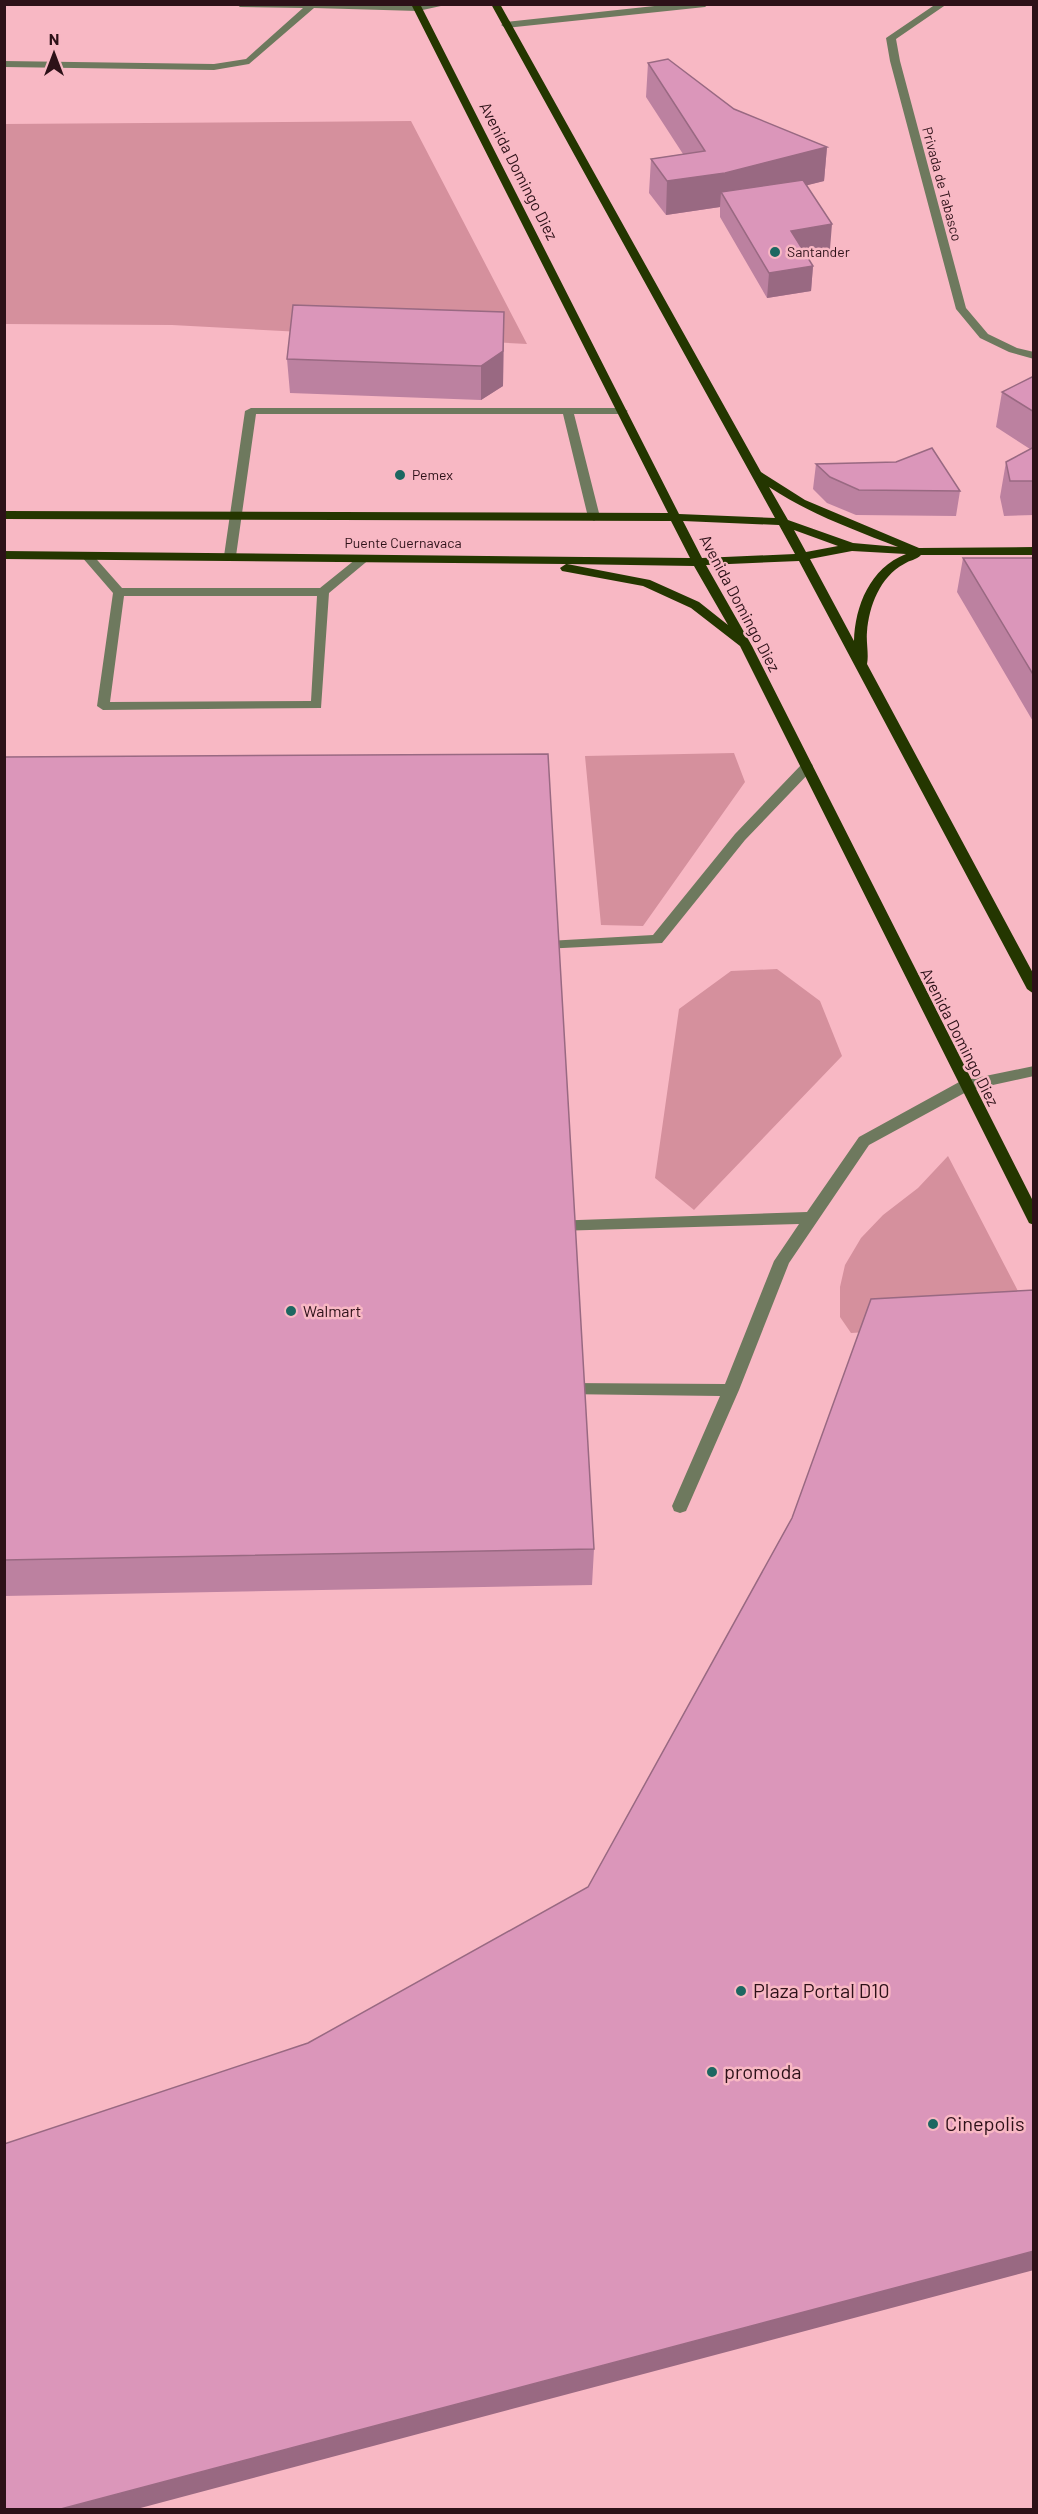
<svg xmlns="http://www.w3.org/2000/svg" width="1038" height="2514" viewBox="0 0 1038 2514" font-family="Barlow,sans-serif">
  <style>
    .green { fill: #d5909d }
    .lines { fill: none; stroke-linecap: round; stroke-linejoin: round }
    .minor { fill: #6e795e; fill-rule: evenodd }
    .major { fill: #243600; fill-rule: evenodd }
    .wall { fill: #bc81a0 }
    .shaded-wall { fill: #996982 }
    .building { fill: #db96ba; stroke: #996982; stroke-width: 1.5 }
    .poi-dot { fill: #1c6761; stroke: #f8b8c4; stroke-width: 2 }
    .labels { text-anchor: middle; stroke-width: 5; stroke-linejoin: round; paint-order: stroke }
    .far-street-label { font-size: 14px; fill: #2d1118; stroke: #f8b8c4 }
    .far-poi-label { font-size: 14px; fill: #2d1118; stroke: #f8b8c4; text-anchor: start }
    .street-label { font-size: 16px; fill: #2d1118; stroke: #f8b8c4 }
    .poi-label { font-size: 16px; fill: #2d1118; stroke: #f8b8c4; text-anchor: start }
    .near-poi-label { font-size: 20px; fill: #2d1118; stroke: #f8b8c4; text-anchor: start }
  </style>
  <rect width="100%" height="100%" fill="#f8b8c4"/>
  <!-- green -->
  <path class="green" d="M411,121L527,344L172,325L5,324L4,124Z
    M734,753L745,782L643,926L601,925L585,756Z
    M777,969L820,1001L842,1056L694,1210L655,1178L679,1009L731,971Z
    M948,1156L1034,1322L851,1333L840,1317V1287L845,1265L861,1238L883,1215L918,1188Z"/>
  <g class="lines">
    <!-- minor -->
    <path class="minor" d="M236,4H450L418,11L314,8L249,64L214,70L4,67V61L214,64L246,59L303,8L240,7Z
      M673,4H709L705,7L506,28L501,25L506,22Z
      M936,4H947L896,39L900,61L966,308L988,334L1017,348L1034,352V359L1009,352L980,338L956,309L890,61L886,38Z
      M251,408H622L628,411L622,414H574L600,517L594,521L588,517L563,414H256L236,556L230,560L224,556L245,411Z
      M87,552L91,553L122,588H320L361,555H369L371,558L329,593L321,708L103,710L97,706L113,593L81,556ZM124,596H317L311,701L110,702Z
      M807,763L812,764L813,767L812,770L745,840L662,943L543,949L541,946L548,941L653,935L735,834L802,764Z
      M1034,1066V1076L970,1090L869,1145L789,1263L739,1390L686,1511L680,1513L674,1511L672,1506L720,1396L560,1394L558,1389L560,1384L566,1383L725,1384L774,1261L799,1224L555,1231L550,1229L548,1225L550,1221L807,1212L859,1137L961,1081Z"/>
    <!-- major -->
    <path class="major" d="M411,4H420L679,514L775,518L491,4H500L761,472L805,500L919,548L1034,547V555H921C916,560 910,560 904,564C880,577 869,606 867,632C866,642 869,655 867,664L1034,975V994L1027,989L799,561L706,565L752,646L1034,1203V1225L1029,1223L1027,1219L740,646L691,608L643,586L562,571L560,568L566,564L4,559V551L690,558L671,521L4,519V511L668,513ZM769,487C810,514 852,529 898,547L853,543L788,520ZM683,521L779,525L795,554L702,558ZM794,530L838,546L806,552ZM852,551L906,554C870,568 855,606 854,641L810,559ZM567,564L694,566L728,625L699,602L650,580Z"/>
  </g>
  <!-- wall -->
  <path class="wall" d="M648,63L734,109L827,147L824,181L807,185L830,249L805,253L813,266L811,291L767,298L720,217V207L666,215L649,193L651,159L683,154L646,97Z
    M504,312L503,386L481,400L290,393L287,359Z
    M1034,376V515L1004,516L1000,497L1006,462L1030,449L996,427L1002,392Z
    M816,464L960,491L956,516L856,515L827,503L813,489Z
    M963,558H1034V723L957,592Z
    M4,757L594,1549L592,1585L4,1596Z"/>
  <!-- shaded-wall -->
  <path class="shaded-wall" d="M827,147L824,181L729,205L721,192L720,207L666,215L667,181Z
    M832,224L830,249L788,256L791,231Z
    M813,266L811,291L767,298L769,273Z
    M504,312L503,386L481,400V366Z
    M1034,2251V2270L133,2510H57Z"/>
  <!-- building -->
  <path class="building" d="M668,59L734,109L827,147L725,173L667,181L651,159L705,151L648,63Z
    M803,180L832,224L791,231L813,266L769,273L721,192Z
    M293,305L504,312L503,351L481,366L287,359Z
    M1034,376V412L1002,392Z
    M1034,447V481H1010L1006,462Z
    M932,448L960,491L859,490L830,477L816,464L896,462Z
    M963,558H1034V676Z
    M548,754L594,1549L4,1560V757Z
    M1034,1290V2251L57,2510H4V2144L308,2043L588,1887L792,1518L871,1299Z"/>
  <!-- markers -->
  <g class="poi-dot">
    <circle cx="775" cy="252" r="6"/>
    <circle cx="400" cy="475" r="6"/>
    <circle cx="291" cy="1311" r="6"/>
    <circle cx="741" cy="1991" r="6"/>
    <circle cx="712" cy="2072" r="6"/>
    <circle cx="933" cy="2124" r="6"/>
  </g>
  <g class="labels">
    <!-- far-street labels -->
    <g class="far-street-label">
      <text transform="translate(942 184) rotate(75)" y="5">Privada de Tabasco</text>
      <text x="403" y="548">Puente Cuernavaca</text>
    </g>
    <!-- far-poi labels -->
    <g class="far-poi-label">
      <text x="787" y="257">Santander</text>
      <text x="412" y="480">Pemex</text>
    </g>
    <!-- street labels -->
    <g class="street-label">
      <text transform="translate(519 171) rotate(63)" y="6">Avenida Domingo Diez</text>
      <text transform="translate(740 603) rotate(62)" y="6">Avenida Domingo Diez</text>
      <text transform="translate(960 1037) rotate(63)" y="6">Avenida Domingo Diez</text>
    </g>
    <!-- poi labels -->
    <g class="poi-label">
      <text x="303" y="1317">Walmart</text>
    </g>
    <!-- near-poi labels -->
    <g class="near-poi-label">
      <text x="753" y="1998">Plaza Portal D10</text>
      <text x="724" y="2079">promoda</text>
      <text x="945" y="2131">Cinepolis</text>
    </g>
  </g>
  <!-- border -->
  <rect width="1038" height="2514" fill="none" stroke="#2d1118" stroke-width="12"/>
  <!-- north arrow -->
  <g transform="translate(54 54)" stroke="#f8b8c4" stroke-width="4.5" paint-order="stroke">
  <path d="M0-4.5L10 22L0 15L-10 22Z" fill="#2d1118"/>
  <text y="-9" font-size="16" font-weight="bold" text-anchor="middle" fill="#2d1118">N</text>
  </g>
</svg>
